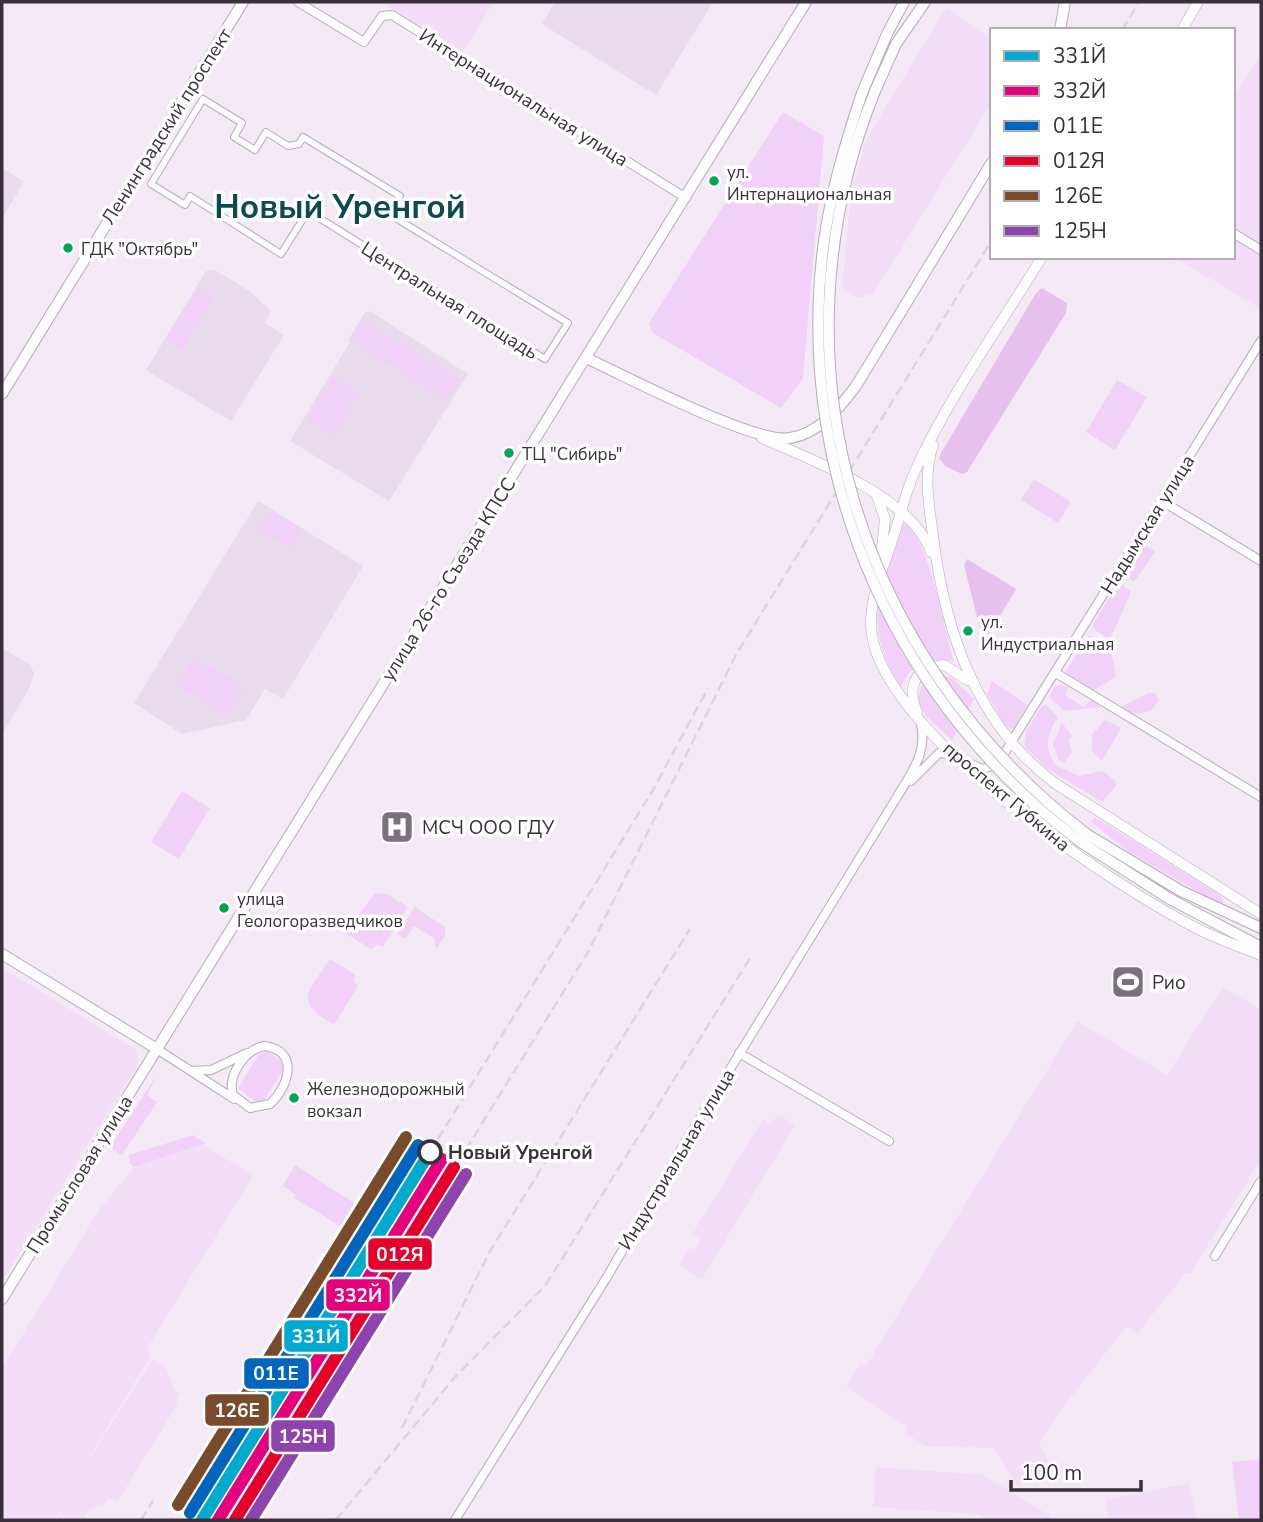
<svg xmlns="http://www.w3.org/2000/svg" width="1263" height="1522" viewBox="0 0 1263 1522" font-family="'Nunito Sans',sans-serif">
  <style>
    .built { fill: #f2def7 }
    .education { fill: #e8dbeb }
    .green { fill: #f1d1f8 }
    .forest { fill: #e6c1ee }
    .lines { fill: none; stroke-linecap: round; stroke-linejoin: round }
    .pedestrian-casing { stroke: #b6aeb8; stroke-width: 8 }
    .minor-casing { stroke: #b6aeb8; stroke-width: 10 }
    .tertiary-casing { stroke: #b6aeb8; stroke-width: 11 }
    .secondary-casing { stroke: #b6aeb8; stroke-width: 12 }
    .pedestrian { stroke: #fdfcfe; stroke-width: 6 }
    .minor { stroke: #fdfcfe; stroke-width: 8 }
    .tertiary { stroke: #fdfcfe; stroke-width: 10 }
    .secondary { stroke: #fdfcfe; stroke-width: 10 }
    .rail { stroke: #d9d6da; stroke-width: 2.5; stroke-dasharray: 10 5; stroke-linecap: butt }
    .secondary-bridge-casing { stroke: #b6aeb8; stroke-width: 12; stroke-linecap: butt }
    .secondary-bridge { stroke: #fdfcfe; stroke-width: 10 }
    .rail-1-casing { stroke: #fff; stroke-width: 18 }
    .rail-2-casing { stroke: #fff; stroke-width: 18 }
    .rail-3-casing { stroke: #fff; stroke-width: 18 }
    .rail-4-casing { stroke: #fff; stroke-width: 18 }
    .rail-5-casing { stroke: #fff; stroke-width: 18 }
    .rail-6-casing { stroke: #fff; stroke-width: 18 }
    .rail-1 { stroke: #00a9ce; stroke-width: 12 }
    .rail-2 { stroke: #e5007d; stroke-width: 12 }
    .rail-3 { stroke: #0065bd; stroke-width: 12 }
    .rail-4 { stroke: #e4002b; stroke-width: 12 }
    .rail-5 { stroke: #7a4b2a; stroke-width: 12 }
    .rail-6 { stroke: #8e44ad; stroke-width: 12 }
    .bus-dot { fill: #00a651; stroke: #fff; stroke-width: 2.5 }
    .stop-dot { fill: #fff; stroke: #39303b; stroke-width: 3.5 }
    .labels { text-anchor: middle; stroke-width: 7; stroke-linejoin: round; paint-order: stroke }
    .bus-label { font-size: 17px; fill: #39303b; stroke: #fff; text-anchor: start }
    .street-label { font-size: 19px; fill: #39303b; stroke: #fff }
    .poi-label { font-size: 19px; fill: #39303b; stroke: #fff; text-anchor: start }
    .stop-label { font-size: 19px; font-weight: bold; fill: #39303b; stroke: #fff; text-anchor: start }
    .town-label { font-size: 33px; font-weight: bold; fill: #0b4a51; stroke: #fff }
    .line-badge { stroke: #fff; stroke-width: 2.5 }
    .badge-label { font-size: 19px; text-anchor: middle; font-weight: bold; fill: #fff }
  </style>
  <rect width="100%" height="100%" fill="#f4eaf6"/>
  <!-- built -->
  <path class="built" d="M382,2H494L462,53Z
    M946,8L992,39V102L873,294L857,298L842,288L850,202L865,141Z
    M1261,53V309L1174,257H1233V98Z
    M2,968L135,1049L139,1058L136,1068L2,1281Z
    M1223,987L1261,1010V1159L1191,1273H1186L1137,1334L1127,1326L1064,1406L1039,1443L1052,1467L1018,1487L993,1448L925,1446L905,1433L907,1427L846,1387L860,1364L866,1366L1077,1021L1167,1075Z
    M778,1114L795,1125L702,1279L679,1265L688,1250L696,1247L701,1239L693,1233L763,1119L771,1124Z
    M203,1144L253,1176L146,1350L152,1354L83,1467L87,1470L84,1467L153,1359L166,1368L175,1390L180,1394L176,1400L179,1402L117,1502L109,1498L105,1504L90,1509L83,1520H57L71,1495L55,1520H2V1368L99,1210L134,1167Z
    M876,1467L983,1475L1049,1515L1052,1520H990L978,1514L873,1507Z
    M1189,1483L1197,1520H1109L1106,1500Z"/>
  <!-- education -->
  <path class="education" d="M555,2H713L656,95L542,24Z
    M2,168L24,182L2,218Z
    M215,270L248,290L271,311L265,323L284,335L231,421L146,370L206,271Z
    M370,311L468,374L389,501L290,441L350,342L348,340L365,312Z
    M258,501L363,566L283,699L265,689L246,720L182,734L134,703Z
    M2,648L30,665L34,673L30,687L2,734Z"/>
  <!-- green -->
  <path class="green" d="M783,112L824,136L803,378L781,408L653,333L649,323Z
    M198,287L214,297L183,349L166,339Z
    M363,319L459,379L446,400L350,340Z
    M333,377L360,393L334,436L307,420Z
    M1117,380L1147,397L1115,450L1086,432Z
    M1034,479L1071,502L1058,523L1021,500Z
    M269,511L302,530L291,549L258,530Z
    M905,524C929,538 945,631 954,661C931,658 911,661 901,687C861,624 879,590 902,525Z
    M1142,543L1155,552L1134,582L1125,573Z
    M1121,584L1131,592L1110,640L1095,630L1093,625L1115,587Z
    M1089,635L1110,646L1116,677L1092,691L1067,675L1066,671Z
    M194,657L245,687L227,715L177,685Z
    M936,673L954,679L974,699L952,740L926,716L918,701L921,686Z
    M992,681L1028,705L1013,729L1005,726L987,694Z
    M1062,685L1068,687L1066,696L1084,707L1091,700L1101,707L1064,711L1049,697L1055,686Z
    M1149,693L1156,694L1159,700L1151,711L1135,714L1121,707Z
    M1046,705L1058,717C1047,734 1043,748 1056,765L1079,776L1102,771L1115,780L1116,786L1102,802L1046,768L1024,746L1026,731L1042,706Z
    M1105,720L1121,728L1102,761L1092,750V735Z
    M1062,723L1072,736L1069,741L1072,752L1064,763L1058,759L1053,744Z
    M182,791L210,808L179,859L151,842Z
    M1095,817L1221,896L1224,903H1218L1205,896L1128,851L1091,822Z
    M375,893L387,894L408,907L383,947L377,945L371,949L345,933Z
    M415,907L445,927V936L436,949L434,938L414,926L405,939L397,934Z
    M330,959L355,974L354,981L358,986L334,1025C292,1000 308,993 330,959Z
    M267,1051L281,1061L284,1069L263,1102L256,1103L238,1088L259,1054Z
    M157,1075L147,1095L157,1102L122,1155L113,1150V1142Z
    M193,1135L206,1143L134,1167L129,1163V1155Z
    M295,1165L373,1215L360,1237L355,1235L285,1351L280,1348L350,1232L294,1198L296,1195L283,1186Z
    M1261,1459V1520H1239L1232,1462Z"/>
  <!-- forest -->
  <path class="forest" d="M1042,288L1067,303L1066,313L967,472L962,474L945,466L939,458L941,453L1036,293Z
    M967,559L1016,589L989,634L981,633L964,565Z"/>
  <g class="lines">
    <defs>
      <path id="pedestrian" d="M203,99L242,123L234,137L255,150L266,132L288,146L299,144L303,137L400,196L389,214L568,323L545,359L308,211L281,254L190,196L185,205L151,184Z"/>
      <path id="minor" d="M298,2L364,42L382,16L392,15L686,198
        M1233,233L1261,250
        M1162,501L1261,561
        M1056,673L1261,797
        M911,781L939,753L949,754L982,769L997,765L1261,341
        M264,1046C300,1050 289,1087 270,1104L250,1108L233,1095C227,1075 245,1050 264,1046Z
        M157,1049L234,1099
        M739,1053L889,1141
        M191,1071L211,1070L247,1053
        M1215,1256L1261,1181
        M455,1520L607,1277L681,1149L897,797C912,772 929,751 920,720"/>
      <path id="tertiary" d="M1182,30L1198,2
        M1042,257C1000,326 948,398 915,471C905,493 900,518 892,541C883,568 871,594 871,623C870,726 1112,885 1198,929C1218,939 1240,947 1261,955
        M762,438C814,461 911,496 931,552
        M933,445C923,476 929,504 933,536C945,631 976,725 1056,784L1261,914
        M877,496L885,519L881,556
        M917,712C910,695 910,680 926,668L944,665L967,680"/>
      <path id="secondary" d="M1060,30L1065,2
        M875,91L896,44L925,2
        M862,93L887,34L904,2
        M586,358C626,376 754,444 790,438C819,434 840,407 856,386L992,162
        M2,394L243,2
        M1088,835L1181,891L1261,928
        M1082,843L1170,899L1261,947
        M2,954L157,1049
        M2,1299L806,2"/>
    </defs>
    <!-- pedestrian casing -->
    <use href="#pedestrian" class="pedestrian-casing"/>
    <!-- minor casing -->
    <use href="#minor" class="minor-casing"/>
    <!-- tertiary casing -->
    <use href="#tertiary" class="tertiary-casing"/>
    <!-- secondary casing -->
    <use href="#secondary" class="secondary-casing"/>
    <!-- pedestrian -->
    <use href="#pedestrian" class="pedestrian"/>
    <!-- minor -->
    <use href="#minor" class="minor"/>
    <!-- tertiary -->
    <use href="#tertiary" class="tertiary"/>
    <!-- secondary -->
    <use href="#secondary" class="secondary"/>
    <!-- rail -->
    <path class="rail" d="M1122,30L1139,2
      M430,1152L653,790L708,688
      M402,1428L490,1251L690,929
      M141,1520L153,1501
      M237,1520L588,952L737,653L992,240
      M336,1520L455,1377L545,1286L752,955"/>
    <defs>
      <path id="secondary-bridge" d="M875,91C765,364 857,659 1088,835
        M862,93C844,147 828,201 822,257C797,485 900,708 1082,843"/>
    </defs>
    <!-- secondary-bridge casing -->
    <use href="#secondary-bridge" class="secondary-bridge-casing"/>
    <!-- secondary-bridge -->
    <use href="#secondary-bridge" class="secondary-bridge"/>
    <defs>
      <path id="rail-1" d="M202,1520L430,1152"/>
      <path id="rail-2" d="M218,1520L442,1159"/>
      <path id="rail-3" d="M190,1513L418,1145"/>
      <path id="rail-4" d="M235,1520L454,1167"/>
      <path id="rail-5" d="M178,1505L406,1137"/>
      <path id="rail-6" d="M251,1520L466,1174"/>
    </defs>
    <!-- rail-1 casing -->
    <use href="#rail-1" class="rail-1-casing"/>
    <!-- rail-2 casing -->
    <use href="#rail-2" class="rail-2-casing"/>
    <!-- rail-3 casing -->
    <use href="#rail-3" class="rail-3-casing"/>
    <!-- rail-4 casing -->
    <use href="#rail-4" class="rail-4-casing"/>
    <!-- rail-5 casing -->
    <use href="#rail-5" class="rail-5-casing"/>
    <!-- rail-6 casing -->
    <use href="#rail-6" class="rail-6-casing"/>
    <!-- rail-1 -->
    <use href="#rail-1" class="rail-1"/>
    <!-- rail-2 -->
    <use href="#rail-2" class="rail-2"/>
    <!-- rail-3 -->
    <use href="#rail-3" class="rail-3"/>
    <!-- rail-4 -->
    <use href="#rail-4" class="rail-4"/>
    <!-- rail-5 -->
    <use href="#rail-5" class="rail-5"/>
    <!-- rail-6 -->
    <use href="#rail-6" class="rail-6"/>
  </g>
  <!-- icons -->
  <defs>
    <symbol id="hospital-square" viewBox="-11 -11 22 22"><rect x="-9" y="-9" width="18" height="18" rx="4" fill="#7a717c" stroke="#fff"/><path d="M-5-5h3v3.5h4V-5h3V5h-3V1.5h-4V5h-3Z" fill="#fff"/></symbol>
    <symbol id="stadium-square" viewBox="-11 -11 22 22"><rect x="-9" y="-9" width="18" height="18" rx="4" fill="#7a717c" stroke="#fff"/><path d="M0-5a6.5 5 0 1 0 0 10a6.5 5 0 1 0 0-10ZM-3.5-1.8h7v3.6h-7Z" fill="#fff"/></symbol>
  </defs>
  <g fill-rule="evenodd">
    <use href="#hospital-square" x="378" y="808" width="38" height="38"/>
    <use href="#stadium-square" x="1109" y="963" width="38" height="38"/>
  </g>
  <!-- markers -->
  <g class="bus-dot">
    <circle cx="714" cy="181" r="6"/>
    <circle cx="68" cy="248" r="6"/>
    <circle cx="509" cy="453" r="6"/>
    <circle cx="968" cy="631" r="6"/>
    <circle cx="224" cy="908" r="6"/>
    <circle cx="294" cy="1098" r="6"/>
  </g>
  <circle class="stop-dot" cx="430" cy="1152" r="11"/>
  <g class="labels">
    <!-- bus labels -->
    <g class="bus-label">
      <text x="727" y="178">ул.<tspan x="727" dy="22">Интернациональная</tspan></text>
      <text x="81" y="255">ГДК "Октябрь"</text>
      <text x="522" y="460">ТЦ "Сибирь"</text>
      <text x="981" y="628">ул.<tspan x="981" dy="22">Индустриальная</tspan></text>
      <text x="237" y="905">улица<tspan x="237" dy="22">Геологоразведчиков</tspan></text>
      <text x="307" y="1095">Железнодорожный<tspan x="307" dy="22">вокзал</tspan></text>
    </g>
    <!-- street labels -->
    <g class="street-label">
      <text transform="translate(524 97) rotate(32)" y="7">Интернациональная улица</text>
      <text transform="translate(166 126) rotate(-58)" y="7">Ленинградский проспект</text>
      <text transform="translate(450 300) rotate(32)" y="7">Центральная площадь</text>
      <text transform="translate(1147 524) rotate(-58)" y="7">Надымская улица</text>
      <text transform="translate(448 579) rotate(-58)" y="7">улица 26-го Съезда КПСС</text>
      <text transform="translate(1007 796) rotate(40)" y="7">проспект Губкина</text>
      <text transform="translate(676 1159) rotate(-59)" y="7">Индустриальная улица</text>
      <text transform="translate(79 1174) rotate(-58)" y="7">Промысловая улица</text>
    </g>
    <!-- poi labels -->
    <g class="poi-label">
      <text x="422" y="834">МСЧ ООО ГДУ</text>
      <text x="1152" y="989">Рио</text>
    </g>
    <!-- stop labels -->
    <g class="stop-label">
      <text x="448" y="1159">Новый Уренгой</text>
    </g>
    <!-- town labels -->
    <g class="town-label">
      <text x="340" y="218">Новый Уренгой</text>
    </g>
  </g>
  <g class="line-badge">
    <rect x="367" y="1237" width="66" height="34" rx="7" fill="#e4002b"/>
    <rect x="325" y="1278" width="66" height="34" rx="7" fill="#e5007d"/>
    <rect x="283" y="1319" width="66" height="34" rx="7" fill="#00a9ce"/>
    <rect x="243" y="1357" width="67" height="33" rx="7" fill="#0065bd"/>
    <rect x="204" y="1393" width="66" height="34" rx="7" fill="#7a4b2a"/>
    <rect x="270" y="1419" width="66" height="34" rx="7" fill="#8e44ad"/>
  </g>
  <g class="badge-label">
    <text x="400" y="1261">012Я</text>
    <text x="358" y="1302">332Й</text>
    <text x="316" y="1343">331Й</text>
    <text x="276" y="1380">011Е</text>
    <text x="237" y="1417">126Е</text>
    <text x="303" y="1443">125Н</text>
  </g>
  <!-- border -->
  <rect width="1263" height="1522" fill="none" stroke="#39303b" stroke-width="7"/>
  <!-- legend -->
  <rect x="990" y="28" width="245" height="231" fill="#ffffff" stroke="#b0acb1" stroke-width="2"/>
  <rect x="1004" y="51" width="35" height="10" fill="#00a9ce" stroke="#b0acb1" stroke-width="2"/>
  <text x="1053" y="63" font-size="21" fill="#39303b">331Й</text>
  <rect x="1004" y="86" width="35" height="10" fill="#e5007d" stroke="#b0acb1" stroke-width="2"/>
  <text x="1053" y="98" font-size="21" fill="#39303b">332Й</text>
  <rect x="1004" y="121" width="35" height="10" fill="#0065bd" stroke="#b0acb1" stroke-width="2"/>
  <text x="1053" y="133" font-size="21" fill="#39303b">011Е</text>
  <rect x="1004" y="156" width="35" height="10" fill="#e4002b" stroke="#b0acb1" stroke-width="2"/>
  <text x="1053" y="168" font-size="21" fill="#39303b">012Я</text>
  <rect x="1004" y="191" width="35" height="10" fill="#7a4b2a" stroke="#b0acb1" stroke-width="2"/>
  <text x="1053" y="203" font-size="21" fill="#39303b">126Е</text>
  <rect x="1004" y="226" width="35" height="10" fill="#8e44ad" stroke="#b0acb1" stroke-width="2"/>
  <text x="1053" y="238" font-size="21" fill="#39303b">125Н</text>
  <!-- scale -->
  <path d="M1011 1480v10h130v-10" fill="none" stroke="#39303b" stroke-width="3.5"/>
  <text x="1021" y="1480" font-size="21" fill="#39303b" stroke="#ffffff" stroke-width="5" paint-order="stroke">100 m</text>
</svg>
